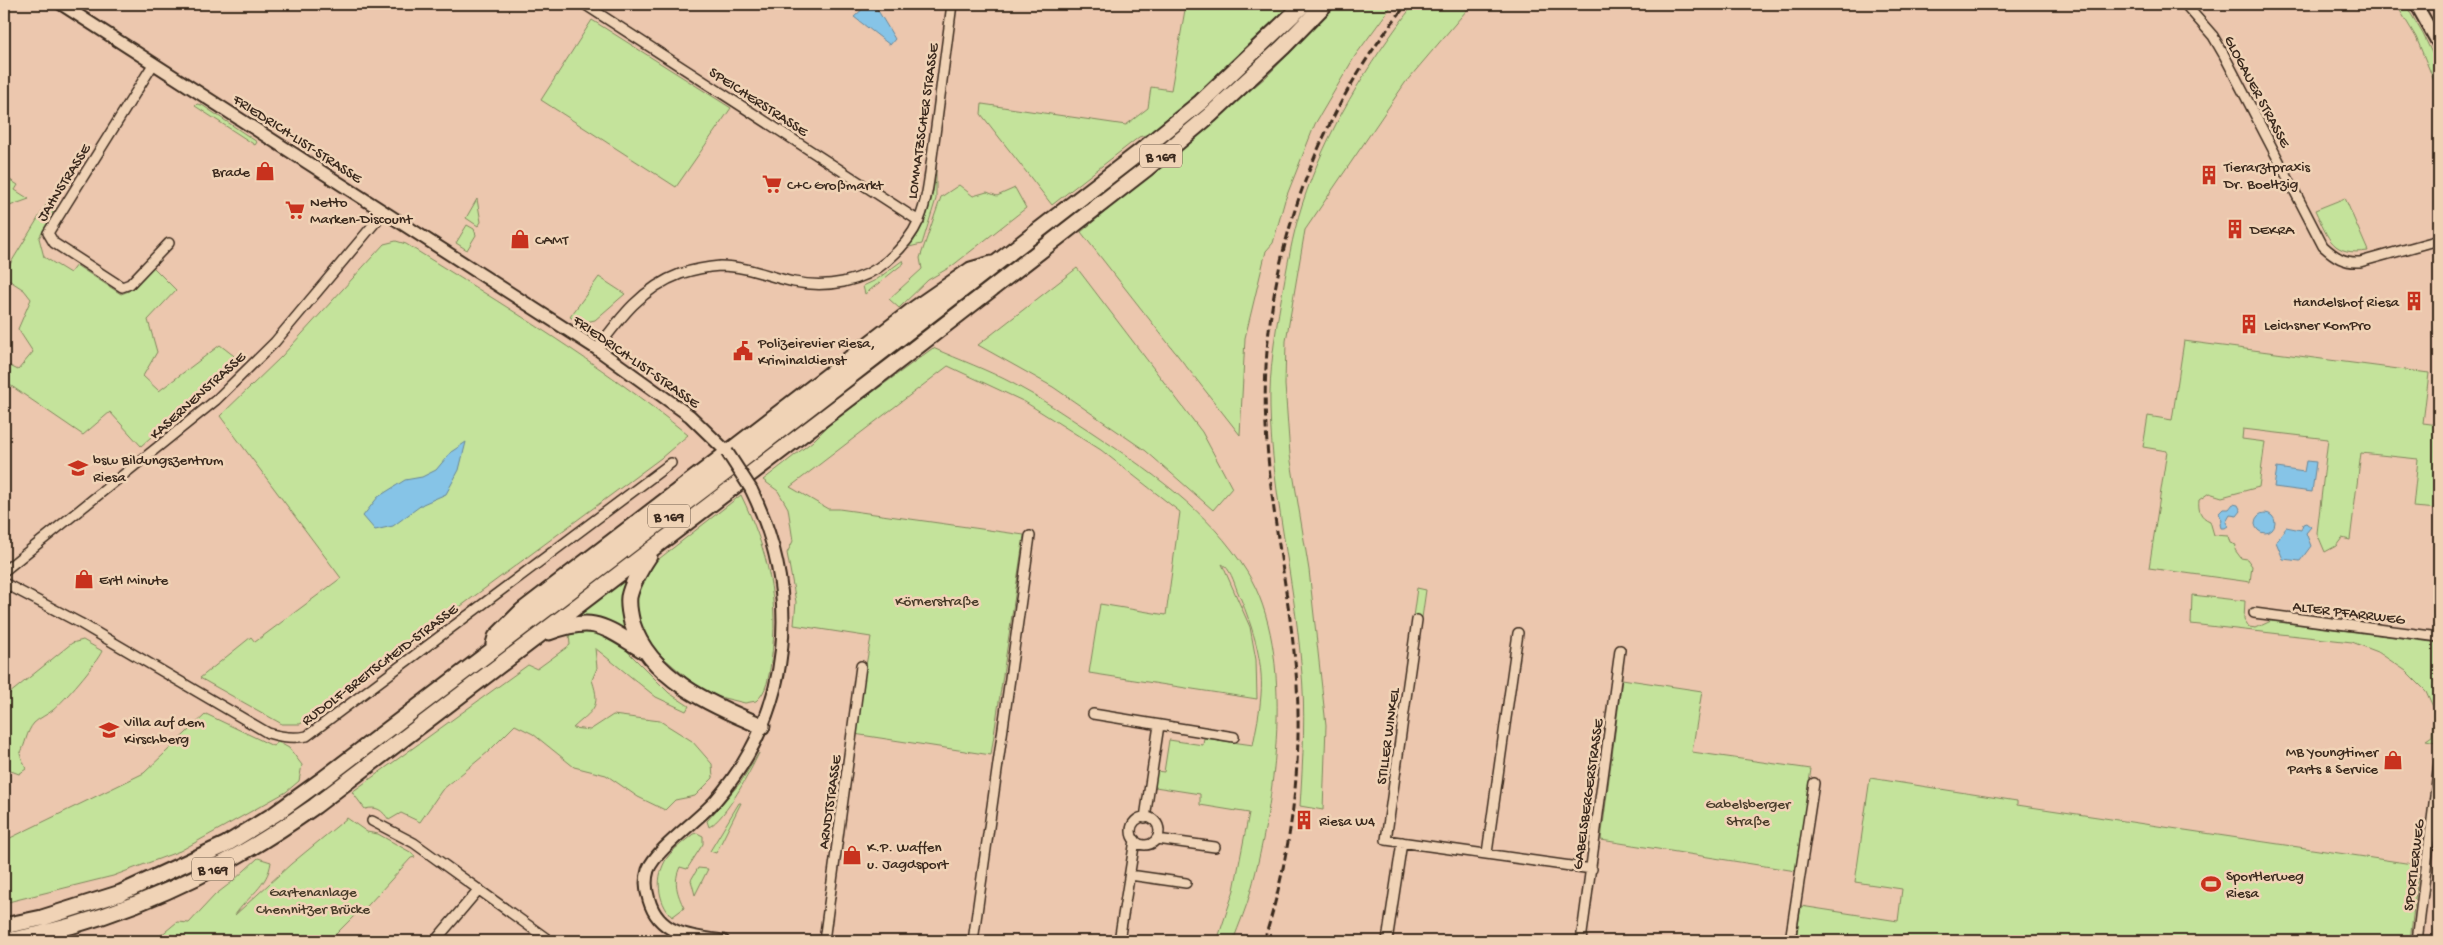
<svg xmlns="http://www.w3.org/2000/svg" width="2443" height="945" viewBox="0 0 2443 945" font-family="'Gochi Hand',sans-serif">
  <style>
    .green { fill: #c4e39b; stroke: #80865c }
    .water { fill: #86c4e7; stroke: #688697 }
    .lines { fill: none; stroke-linecap: round; stroke-linejoin: round }
    .minor-casing { stroke: #3b2a1e; stroke-width: 12 }
    .tertiary-casing { stroke: #3b2a1e; stroke-width: 15 }
    .trunk-casing { stroke: #3b2a1e; stroke-width: 19 }
    .minor { stroke: #f0d3b6; stroke-width: 9 }
    .tertiary { stroke: #f0d3b6; stroke-width: 11 }
    .trunk { stroke: #f0d3b6; stroke-width: 15 }
    .rail { stroke: #3b2a1e; stroke-width: 3; stroke-dasharray: 8 4; stroke-linecap: butt }
    .tertiary-bridge-casing { stroke: #3b2a1e; stroke-width: 15; stroke-linecap: butt }
    .tertiary-bridge { stroke: #f0d3b6; stroke-width: 11 }
    .labels { text-anchor: middle; stroke-width: 5; stroke-linejoin: round; paint-order: stroke }
    .shield { fill: #f0d3b6; stroke: #715d4c; stroke-width: 1 }
    .shield-label { font-size: 14px; font-weight: bold; fill: #3b2a1e }
    .street-label { font-size: 15px; fill: #3b2a1e; stroke: #f0d3b6 }
    .poi-label { font-size: 15px; fill: #3b2a1e; stroke: #f0d3b6; text-anchor: start }
    .park-label { font-size: 15px; fill: #493c2a; stroke: #f0d3b6 }
  </style>
  <rect width="100%" height="100%" fill="#ecc7ae"/>
  <filter id="ink" filterUnits="userSpaceOnUse"><feTurbulence type="fractalNoise" baseFrequency=".02" numOctaves="2"/><feDisplacementMap in="SourceGraphic" scale="10" xChannelSelector="R" yChannelSelector="G"/><feConvolveMatrix kernelMatrix="1 2 1 2 8 2 1 2 1" color-interpolation-filters="sRGB"/></filter>
  <g filter="url(#ink)">
    <!-- green -->
    <path class="green" d="M1186,4H1292L1219,74L1152,133L1139,137L1052,205L981,114L982,104L1126,125L1148,108L1151,87L1171,90Z
      M1311,4H1317C1236,88 1145,161 1053,234L310,804L211,865L104,910L4,936V931L210,860L758,454Z
      M1337,4H1393L1355,56L1315,124L1285,200L1273,243L1266,251L1245,338L1240,435L1081,232L1266,77Z
      M1414,4H1472L1405,83L1305,230L1286,341L1285,385L1290,455L1309,570L1326,725L1323,810L1300,806C1303,758 1306,711 1301,663C1294,578 1272,494 1270,408C1269,372 1275,335 1281,300C1287,268 1292,236 1302,205C1326,131 1367,65 1414,4Z
      M2396,4H2405L2423,34L2439,68V93L2416,37Z
      M592,20L731,108L676,187L541,100Z
      M197,104L202,105L257,142L255,145L195,106Z
      M936,161V199L922,244L909,247C929,222 935,192 936,161Z
      M4,176L18,185L15,190L29,199L4,208Z
      M959,185L973,196L987,192L997,196L1015,188L1026,208L952,266L928,280L899,308L889,299L922,269L920,258L941,197Z
      M2345,198L2368,251C2332,256 2329,240 2315,210Z
      M477,199L481,222L478,226L466,218Z
      M48,202L56,207L39,238L44,257L70,273L76,265L121,294L129,291L153,267L176,290L148,320L157,352L143,376L159,391L220,345L238,359L141,446L110,412L83,435L4,381V363L18,370L33,352L18,329L31,299L24,290L4,277V274Z
      M467,225L474,229L476,235L467,250L456,243Z
      M396,241L406,244C502,304 600,363 688,435L661,458L307,720L300,724H282L200,678L251,637L255,642L341,578L220,416L281,357L384,244Z
      M903,260L904,263L865,294L863,286L876,280Z
      M1077,268L1202,432L1232,488L1213,510L1146,451L1053,387L978,345Z
      M599,277L625,294L595,320L581,323L570,317Z
      M2184,341L2429,373L2423,423L2439,425V509L2413,507L2418,459L2361,453L2350,540L2342,538L2336,546L2325,552L2317,533L2328,439L2243,429L2242,439L2265,442L2259,487L2222,497L2209,493L2199,500C2198,510 2200,517 2210,521L2214,535L2228,536L2230,543L2236,545L2235,550L2241,558L2247,559L2252,566L2250,582L2149,568L2167,451L2143,447L2148,416L2172,420Z
      M933,348C960,360 988,370 1014,384C1041,398 1065,415 1090,431C1148,470 1210,511 1247,572C1297,652 1275,803 1251,890C1247,907 1239,924 1233,941H1217L1234,890L1249,813L1200,805V794L1155,787L1156,771L1164,772L1169,740L1203,745L1204,738L1253,745C1256,729 1260,712 1261,695C1264,660 1251,622 1237,590C1234,582 1230,568 1222,564L1250,627L1256,660L1257,699L1089,673L1100,604L1166,615L1180,512L1101,450L1025,402L948,366L790,487L828,509H839L1024,535L991,755L854,734L871,637L794,625L796,602L787,553L793,541L788,508L778,491L763,480L813,441L832,422Z
      M741,495C768,551 780,600 771,662C769,676 767,692 756,701L745,703L711,695L700,689L651,647L634,613L637,587L646,569Z
      M631,572V636L567,622Z
      M1417,588L1426,590L1422,618L1413,617Z
      M2192,595L2245,601L2244,619L2249,627L2256,628L2271,621L2439,643V716L2436,742L2426,740L2432,736L2434,709L2426,691L2406,671L2378,652L2352,642L2191,624Z
      M594,630L621,645L669,693L689,706L686,711L656,697L595,648L597,668L592,680C602,709 592,710 573,728L590,730L613,715L660,721L692,741L712,764L713,778L695,796L675,800L665,810L638,797L606,775L574,767L533,734L515,725L488,752L442,790L420,822L401,813L389,820C382,810 377,806 365,809L352,792L528,665L537,669L570,645L569,634Z
      M83,640L102,651C96,664 64,701 53,710C47,715 39,718 34,723C26,732 26,744 20,754L26,769L19,774L11,771L4,761V698L72,643Z
      M1622,679L1702,691L1692,752L1811,769L1796,871L1601,840Z
      M206,714L273,746L278,742L289,748L302,765L299,781L286,792L180,851L113,876L4,903V841L144,773Z
      M759,753C750,772 726,818 709,827L707,821L740,783Z
      M1870,778L2017,801V805L2419,865L2410,941H1810L1796,939L1801,906L1898,921L1902,889L1855,882Z
      M739,803H741L716,853L710,851Z
      M347,818L367,832L378,834L412,853L415,857L411,858L359,915L357,913L329,941H154L177,922L189,923L215,895L232,882L258,858L271,862C268,886 247,897 235,915L291,864Z
      M697,833L703,836V844L687,869L680,867C673,882 677,893 684,908L672,917C657,901 655,876 667,858C673,849 684,842 693,834Z
      M698,868L708,869L695,895L691,880Z"/>
    <!-- water -->
    <path class="water" d="M868,4H874L895,39L890,45L854,17Z
      M466,442L459,470L446,494L423,504L393,526L375,530L363,516L378,497L405,480L422,477L436,470L451,452Z
      M2306,461L2316,462L2312,492L2274,487L2277,468L2304,472Z
      M2233,504L2238,505L2241,511L2237,516L2230,515L2226,522L2228,526L2225,528H2221L2220,524L2222,521L2219,513L2223,509H2229Z
      M2255 523a10 10 0 1 1 20 0a10 10 0 1 1-20 0Z
      M2306,523L2311,527L2306,533L2311,546L2300,561L2283,559L2276,542L2286,527L2301,530L2303,524Z"/>
    <g class="lines">
      <defs>
        <path id="minor" d="M584,4L919,221
          M2185,4L2213,36L2224,55L2323,246C2335,257 2344,263 2360,262L2439,240
          M154,63L48,233L54,243L122,287L130,284L169,243
          M597,349C620,318 642,288 680,274C692,270 707,267 720,266C746,266 770,277 794,282C826,288 862,283 887,261C900,250 912,236 919,220C929,196 930,168 934,142C940,96 946,50 952,4
          M4,571L216,400L275,342L384,212
          M4,583L80,623L268,733C281,737 293,739 307,736L671,463
          M2254,613L2439,637
          M1417,620L1386,840L1592,869
          M1093,714L1234,737
          M1131 831a14 14 0 1 1 28 0a14 14 0 1 1-28 0Z
          M1145,818L1159,725
          M372,821L414,843L550,941
          M1157,839L1215,847
          M1487,853L1518,633
          M1130,875L1186,883
          M435,941L479,889
          M672,941L677,933
          M824,941L861,666
          M973,941L1030,536
          M1119,941L1135,840
          M1387,941L1402,842
          M1581,941L1620,650
          M1790,941L1814,783
          M2417,941L2439,763"/>
        <path id="tertiary" d="M61,4L597,349L690,416L727,452
          M2416,4L2439,45
          M723,941C692,937 659,935 649,900C646,891 645,880 648,870C656,849 699,820 716,800C793,710 802,593 751,489"/>
        <path id="trunk" d="M649,556C641,568 632,583 629,597C628,606 630,615 632,623C649,678 713,706 762,726
          M549,632C596,615 604,627 643,650
          M494,644L496,637L522,611L916,308L971,270L992,264
          M4,926L42,918L121,893L225,845L275,814L322,780L725,473L1136,155L1201,102L1304,4
          M7,941C119,920 222,872 315,806L910,352L1147,168L1210,115L1283,47L1325,4"/>
      </defs>
      <!-- minor casing -->
      <use href="#minor" class="minor-casing"/>
      <!-- tertiary casing -->
      <use href="#tertiary" class="tertiary-casing"/>
      <!-- trunk casing -->
      <use href="#trunk" class="trunk-casing"/>
      <!-- minor -->
      <use href="#minor" class="minor"/>
      <!-- tertiary -->
      <use href="#tertiary" class="tertiary"/>
      <!-- trunk -->
      <use href="#trunk" class="trunk"/>
      <!-- rail -->
      <path class="rail" d="M1264,941C1290,858 1302,772 1297,685C1291,599 1270,514 1266,427C1258,275 1311,121 1407,4"/>
      <defs>
        <path id="tertiary-bridge" d="M727,452L751,489"/>
      </defs>
      <!-- tertiary-bridge casing -->
      <use href="#tertiary-bridge" class="tertiary-bridge-casing"/>
      <!-- tertiary-bridge -->
      <use href="#tertiary-bridge" class="tertiary-bridge"/>
    </g>
  </g>
  <!-- icons -->
  <defs>
    <symbol id="shop-bare" viewBox="-9 -9 18 18"><path d="M-5-2.5h2.3a2.7 3.5 0 0 1 5.4 0H5L5.5 6h-11ZM-1.5-2.5h3a1.5 2.3 0 0 0-3 0Z" fill="#c8321e" stroke="#f0d3b6" stroke-width="2.5" paint-order="stroke"/></symbol>
    <symbol id="building-bare" viewBox="-9 -9 18 18"><path d="M-4-6H4V6H1V3H-1V6H-4ZM-2.5-4.3h1.7v1.8h-1.7ZM.8-4.3h1.7v1.8H.8ZM-2.5-1h1.7V.8h-1.7ZM.8-1h1.7V.8H.8Z" fill="#c8321e" stroke="#f0d3b6" stroke-width="2.5" paint-order="stroke"/></symbol>
    <symbol id="supermarket-bare" viewBox="-9 -9 18 18"><path d="M-6-5.5h2.5l.6 2H6L4.5 2H-2.5L-4.4-4H-6ZM-1.5 3.2a1.3 1.3 0 1 0 .1 0ZM3 3.2a1.3 1.3 0 1 0 .1 0Z" fill="#c8321e" stroke="#f0d3b6" stroke-width="2.5" paint-order="stroke"/></symbol>
    <symbol id="civic-bare" viewBox="-9 -9 18 18"><path d="M-.6-6.5H3V-4.5H.6V-3L4-1V1h2V6H-6V1h2V-1L-.6-3ZM-1.2 2.5V6h2.4V2.5Z" fill="#c8321e" stroke="#f0d3b6" stroke-width="2.5" paint-order="stroke"/></symbol>
    <symbol id="university-bare" viewBox="-9 -9 18 18"><path d="M0-5L7-2L0 1L-7-2ZM-4 1L0 2.5L4 1V4Q0 6-4 4Z" fill="#c8321e" stroke="#f0d3b6" stroke-width="2.5" paint-order="stroke"/></symbol>
    <symbol id="school-bare" viewBox="-9 -9 18 18"><path d="M0-5L7-2L0 1L-7-2ZM-4 1L0 2.5L4 1V4Q0 6-4 4Z" fill="#c8321e" stroke="#f0d3b6" stroke-width="2.5" paint-order="stroke"/></symbol>
    <symbol id="stadium-bare" viewBox="-9 -9 18 18"><path d="M0-5a6.5 5 0 1 0 0 10a6.5 5 0 1 0 0-10ZM-3.5-1.8h7v3.6h-7Z" fill="#c8321e" stroke="#f0d3b6" stroke-width="2.5" paint-order="stroke"/></symbol>
  </defs>
  <g fill-rule="evenodd">
    <use href="#shop-bare" x="251" y="157" width="28" height="28"/>
    <use href="#building-bare" x="2195" y="161" width="28" height="28"/>
    <use href="#supermarket-bare" x="758" y="170" width="28" height="28"/>
    <use href="#supermarket-bare" x="281" y="196" width="28" height="28"/>
    <use href="#building-bare" x="2221" y="215" width="28" height="28"/>
    <use href="#shop-bare" x="506" y="225" width="28" height="28"/>
    <use href="#building-bare" x="2400" y="287" width="28" height="28"/>
    <use href="#building-bare" x="2235" y="310" width="28" height="28"/>
    <use href="#civic-bare" x="729" y="337" width="28" height="28"/>
    <use href="#university-bare" x="64" y="454" width="28" height="28"/>
    <use href="#shop-bare" x="70" y="565" width="28" height="28"/>
    <use href="#school-bare" x="95" y="716" width="28" height="28"/>
    <use href="#shop-bare" x="2379" y="746" width="28" height="28"/>
    <use href="#building-bare" x="1290" y="806" width="28" height="28"/>
    <use href="#shop-bare" x="838" y="841" width="28" height="28"/>
    <use href="#stadium-bare" x="2197" y="870" width="28" height="28"/>
  </g>
  <g class="labels">
    <!-- shield labels -->
    <g class="shield">
      <rect x="1140" y="144.5" width="42" height="23" rx="4"/>
      <rect x="648" y="504.5" width="42" height="23" rx="4"/>
      <rect x="192" y="857.5" width="42" height="23" rx="4"/>
    </g>
    <g class="shield-label">
      <text x="1161" y="161">B 169</text>
      <text x="669" y="521">B 169</text>
      <text x="213" y="874">B 169</text>
    </g>
    <!-- street labels -->
    <g class="street-label">
      <text transform="translate(2258 91) rotate(62)" y="5">GLOGAUER STRASSE</text>
      <text transform="translate(759 101) rotate(33)" y="5">SPEICHERSTRASSE</text>
      <text transform="translate(922 121) rotate(-82)" y="5">LOMMATZSCHER STRASSE</text>
      <text transform="translate(298 138) rotate(33)" y="5">FRIEDRICH-LIST-STRASSE</text>
      <text transform="translate(63 182) rotate(-58)" y="5">JAHNSTRASSE</text>
      <text transform="translate(637 361) rotate(35)" y="5">FRIEDRICH-LIST-STRASSE</text>
      <text transform="translate(197 395) rotate(-42)" y="5">KASERNENSTRASSE</text>
      <text transform="translate(2349 612) rotate(7)" y="5">ALTER PFARRWEG</text>
      <text transform="translate(379 664) rotate(-37)" y="5">RUDOLF-BREITSCHEID-STRASSE</text>
      <text transform="translate(1387 736) rotate(-82)" y="5">STILLER WINKEL</text>
      <text transform="translate(1587 794) rotate(-82)" y="5">GABELSBERGERSTRASSE</text>
      <text transform="translate(829 802) rotate(-82)" y="5">ARNDTSTRASSE</text>
      <text transform="translate(2413 865) rotate(-83)" y="5">SPORTLERWEG</text>
    </g>
    <!-- poi labels -->
    <g class="poi-label">
      <text x="2224" y="171">Tierarztpraxis<tspan x="2224" dy="17">Dr. Boeltzig</tspan></text>
      <text x="250" y="176" text-anchor="end">Brade</text>
      <text x="787" y="189">C+C Großmarkt</text>
      <text x="310" y="206">Netto<tspan x="310" dy="17">Marken-Discount</tspan></text>
      <text x="2250" y="234">DEKRA</text>
      <text x="535" y="244">CAMT</text>
      <text x="2399" y="306" text-anchor="end">Handelshof Riesa</text>
      <text x="2264" y="329">Leichsner KomPro</text>
      <text x="758" y="347">Polizeirevier Riesa,<tspan x="758" dy="17">Kriminaldienst</tspan></text>
      <text x="93" y="464">bsw Bildungszentrum<tspan x="93" dy="17">Riesa</tspan></text>
      <text x="99" y="584">Ertl Minute</text>
      <text x="124" y="726">Villa auf dem<tspan x="124" dy="17">Kirschberg</tspan></text>
      <text x="2378" y="756" text-anchor="end">MB Youngtimer<tspan x="2378" dy="17">Parts &amp; Service</tspan></text>
      <text x="1319" y="825">Riesa W4</text>
      <text x="867" y="851">K.P. Waffen<tspan x="867" dy="17">u. Jagdsport</tspan></text>
      <text x="2226" y="880">Sportlerweg<tspan x="2226" dy="17">Riesa</tspan></text>
    </g>
    <!-- park labels -->
    <g class="park-label">
      <text x="937" y="605">Körnerstraße</text>
      <text x="1748" y="808">Gabelsberger<tspan x="1748" dy="17">Straße</tspan></text>
      <text x="313" y="896">Gartenanlage<tspan x="313" dy="17">Chemnitzer Brücke</tspan></text>
    </g>
  </g>
  <!-- margin -->
  <rect width="2443" height="945" fill="none" stroke="#f0d3b6" stroke-width="20"/>
  <rect x="10" y="10" width="2423" height="925" fill="none" stroke="#3b2a1e" stroke-width="2" filter="url(#ink)"/>
</svg>
